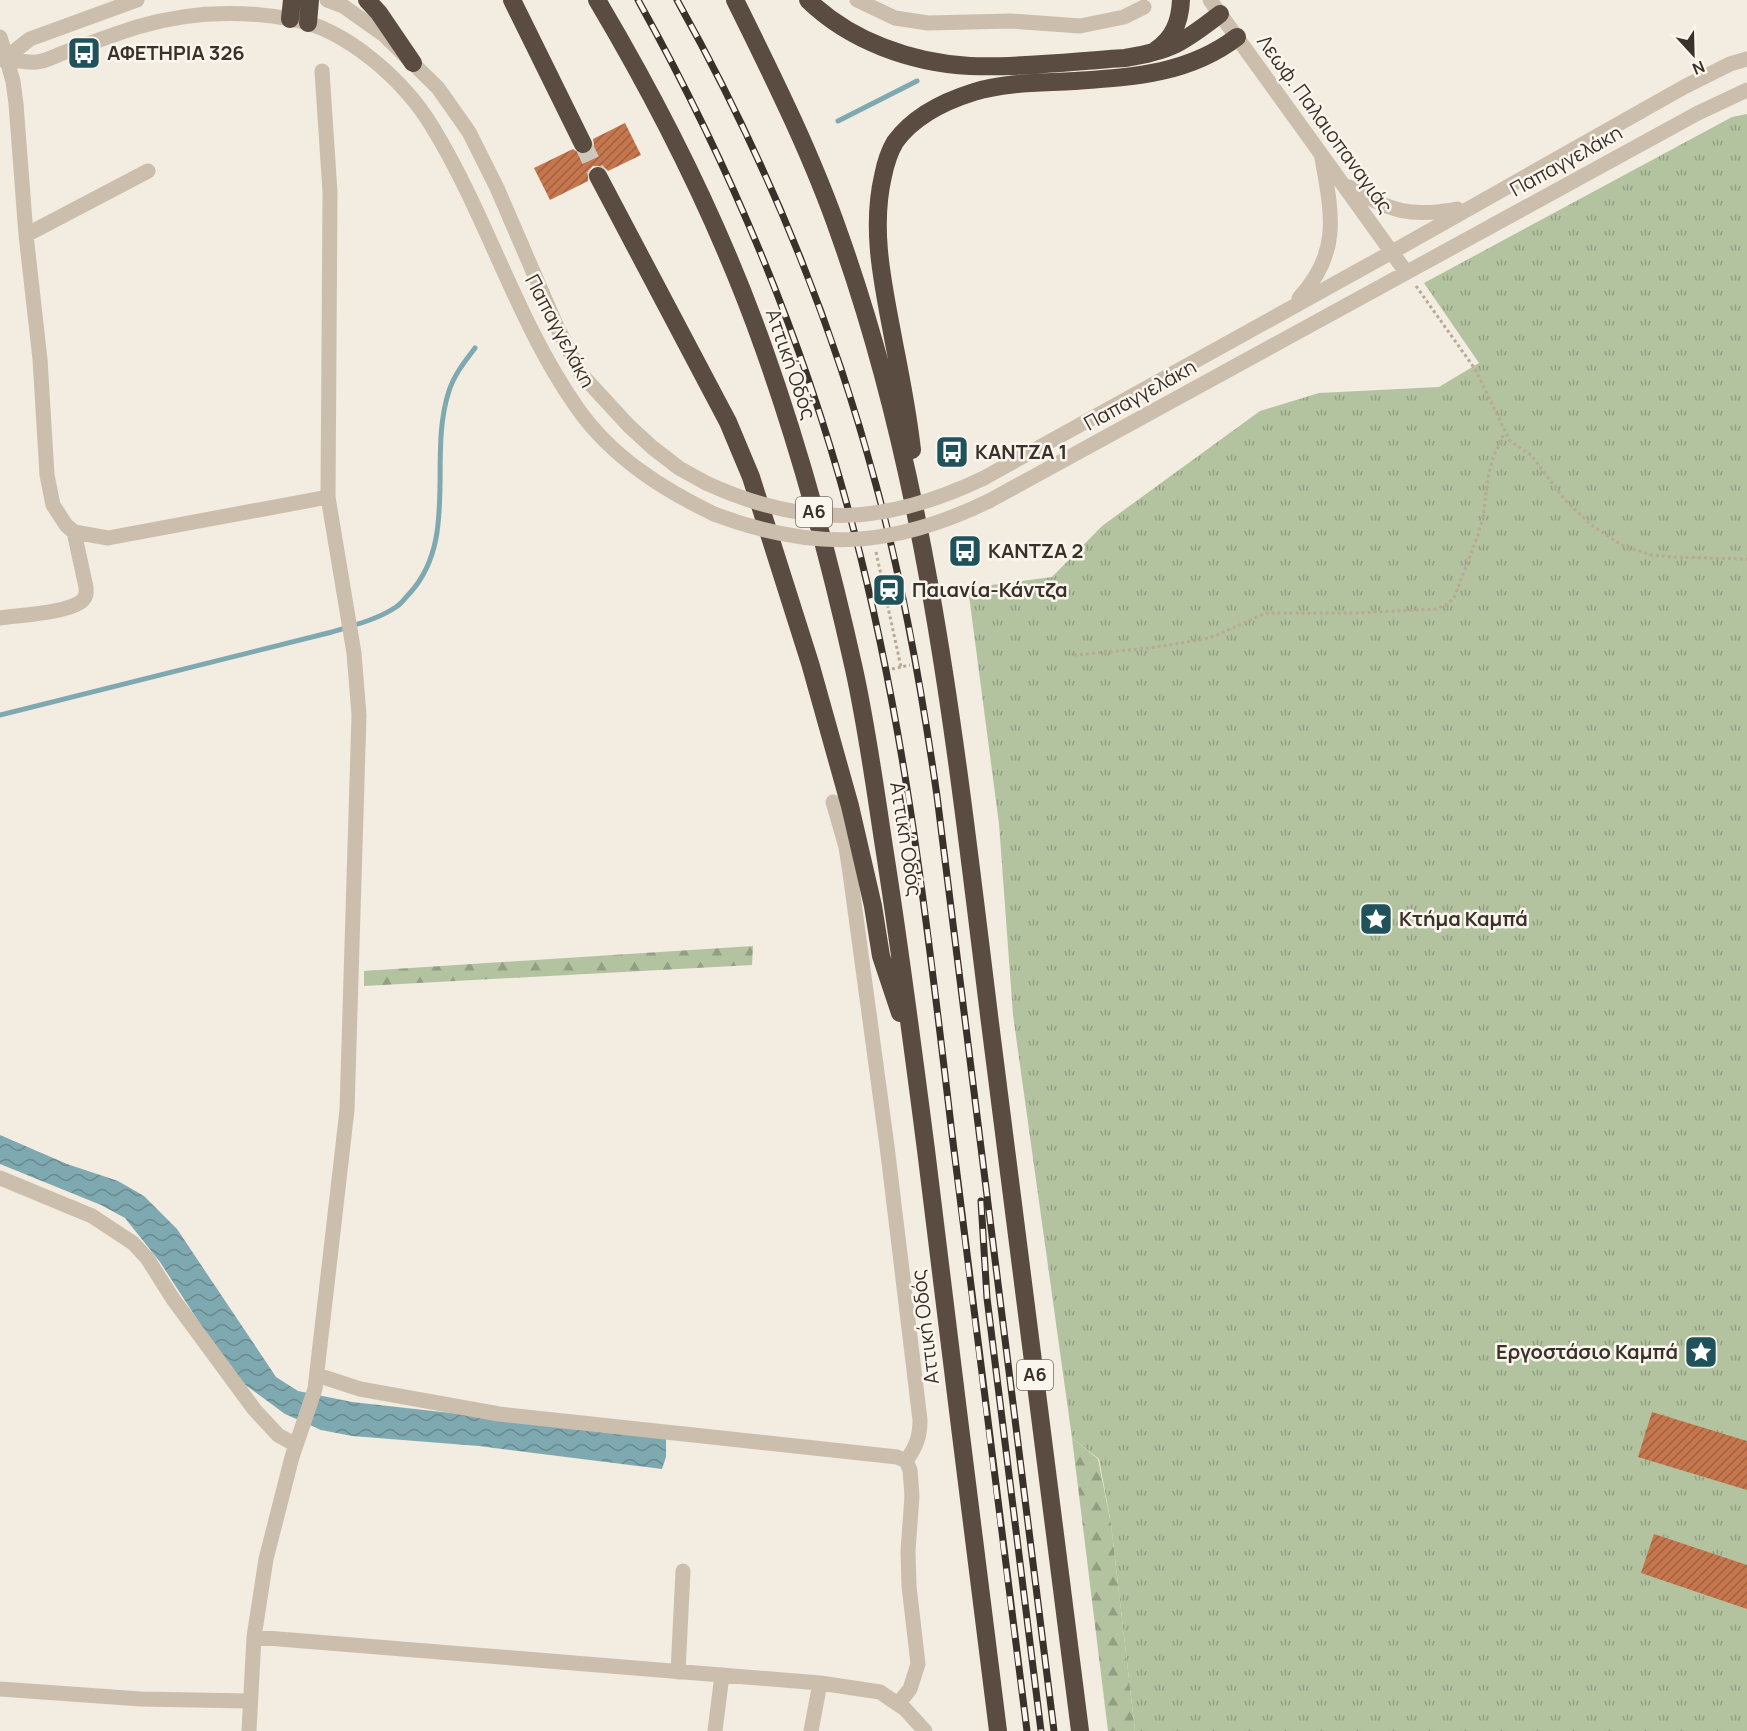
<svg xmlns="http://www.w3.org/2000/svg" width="1747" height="1731" viewBox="0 0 1747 1731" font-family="Manrope,sans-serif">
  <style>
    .grass { fill: url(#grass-tufts) }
    .forest { fill: url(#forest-firs) }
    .water { fill: url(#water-waves) }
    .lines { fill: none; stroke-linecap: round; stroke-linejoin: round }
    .stream { stroke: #7fa9b0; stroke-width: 5 }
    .building { fill: url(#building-hatch) }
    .highway-tunnel { stroke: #cec7bc; stroke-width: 18; stroke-dasharray: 18 9; stroke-linecap: butt }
    .path { stroke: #b8a896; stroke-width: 3; stroke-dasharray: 3 3; stroke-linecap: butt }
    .minor { stroke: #ccbeac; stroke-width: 15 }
    .highway { stroke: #5b4c42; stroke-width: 18 }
    .rail-casing { stroke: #3a312b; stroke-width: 7 }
    .rail { stroke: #faf6ed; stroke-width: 4.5; stroke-dasharray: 14; stroke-linecap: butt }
    .minor-bridge { stroke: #ccbeac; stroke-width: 15 }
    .labels { text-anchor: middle; stroke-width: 5; stroke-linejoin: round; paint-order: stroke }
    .shield { fill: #faf6ed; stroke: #746c65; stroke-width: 1.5 }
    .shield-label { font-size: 18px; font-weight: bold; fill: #3a312b }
    .poi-label { font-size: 20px; font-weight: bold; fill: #3a312b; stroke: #faf6ed; text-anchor: start }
    .street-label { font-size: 20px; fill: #3a312b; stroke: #faf6ed }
  </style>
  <defs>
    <pattern id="grass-tufts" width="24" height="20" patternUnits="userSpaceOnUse" patternTransform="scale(1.5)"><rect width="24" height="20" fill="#b3c3a0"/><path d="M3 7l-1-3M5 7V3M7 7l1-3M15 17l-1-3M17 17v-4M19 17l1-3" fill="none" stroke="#939f83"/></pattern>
    <pattern id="forest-firs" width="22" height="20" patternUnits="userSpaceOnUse" patternTransform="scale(1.5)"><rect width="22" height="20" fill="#b3c3a0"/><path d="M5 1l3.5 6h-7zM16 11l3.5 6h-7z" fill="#939f83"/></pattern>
    <pattern id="water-waves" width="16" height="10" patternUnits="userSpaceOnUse" patternTransform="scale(1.5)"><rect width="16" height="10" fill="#7fa9b0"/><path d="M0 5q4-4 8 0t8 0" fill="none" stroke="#698a8f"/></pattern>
    <pattern id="building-hatch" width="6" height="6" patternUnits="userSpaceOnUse" patternTransform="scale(1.5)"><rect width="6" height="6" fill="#c5764d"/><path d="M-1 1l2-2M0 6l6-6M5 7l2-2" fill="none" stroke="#a16140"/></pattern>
  </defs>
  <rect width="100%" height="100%" fill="#f3ece0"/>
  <!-- grass -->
  <path class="grass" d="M1747,114V1731H1135L1111,1524L1099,1459L1072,1438L1013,1015L999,824L968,588L1052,577L1102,526L1260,411L1319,393L1439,387L1479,363L1424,283L1732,117Z"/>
  <!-- forest -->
  <path class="forest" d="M753,946L752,965L364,986V971Z
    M1072,1438L1098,1459L1111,1524L1135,1731H1108Z"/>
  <!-- water -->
  <path class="water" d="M0,1135L67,1164L118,1181L144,1196L177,1229L276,1377L298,1391L352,1402L666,1437V1457L662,1469L479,1446L352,1436L321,1430L285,1414L240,1381L219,1353L160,1262L125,1218L101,1205L0,1164Z"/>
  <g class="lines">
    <!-- stream -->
    <path class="stream" d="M838,121L917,81
      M0,715L332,632C353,625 377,620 396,607C401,604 405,598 409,594C460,539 427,457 449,391C454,375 465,361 475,348"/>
  </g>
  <!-- building -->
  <path class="building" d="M625,123L641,155L608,171L603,166H593L588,171V181L550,200L534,168L573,149L582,155L588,154L594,145L593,139Z
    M1652,1412L1747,1441V1490L1638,1457Z
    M1654,1534L1747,1565V1609L1641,1573Z"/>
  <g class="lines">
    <!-- highway-tunnel -->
    <path class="highway-tunnel" d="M583,144L598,176"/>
    <!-- path -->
    <path class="path" d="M1416,286L1475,369L1510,441L1531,455L1565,500L1590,524L1620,544L1651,555L1675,557L1747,559
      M876,552L901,667L910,665
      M1074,655L1150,648L1200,640L1215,636L1266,613H1355L1436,609L1446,605L1454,598L1478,535L1483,517L1488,477L1493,458L1504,433
      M892,669L901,667"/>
    <!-- minor -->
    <path class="minor" d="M327,0L343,6L384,35L438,88L469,132L497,188L557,327L581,374L629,426L653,448L679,468L706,483
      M857,0L895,18L928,23L1011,21L1080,26L1124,17L1144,7
      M1210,0L1406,272
      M0,37L13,81L16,104L26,235L40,359L47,475L53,505L66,525L74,532L108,538L328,497L354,653L359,715L347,1110L315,1389L292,1457L266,1559L254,1637L249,1731
      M7,59C16,60 27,63 36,62C45,62 55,56 63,53C88,44 112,35 137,27C186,12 240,10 291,19C346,28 405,81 433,128C488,218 517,323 578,409C612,457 662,489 714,514
      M3,60L30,39L137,0
      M322,71L330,192L328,497
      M1349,187C1390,211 1410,218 1457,209
      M26,235L148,171
      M1299,298C1341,253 1332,214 1322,158
      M984,478L1392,252L1684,87L1730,64L1747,59
      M989,501L1698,113L1747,90
      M0,618C19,615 70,613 83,600C87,596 86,592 86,587L74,532
      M833,802L846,847L850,873L887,1146L920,1420C920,1437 916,1447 906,1461
      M0,1178L92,1216L133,1243L147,1258L173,1299L254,1409L278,1435L296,1445
      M317,1375L360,1389L499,1414L897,1457L906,1461L910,1470L912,1496L908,1551L909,1586L918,1664L910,1689L898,1704
      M254,1637L820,1683L880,1692L905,1709L925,1731
      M678,1672L683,1571
      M0,1689L141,1699L249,1701
      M715,1731L722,1675
      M811,1731L820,1683"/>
    <!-- highway -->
    <path class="highway" d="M367,0L379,13L413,63
      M512,0L583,144
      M597,0C663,111 721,227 764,349C801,453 830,561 854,669C867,728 875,788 884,847C900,948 913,1049 926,1150C950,1344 973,1537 998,1731
      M735,0C773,77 812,155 840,236C930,489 957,758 990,1023C1020,1259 1050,1495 1080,1731
      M808,0C850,41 912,63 970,66C1019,68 1076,61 1125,58C1171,51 1184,42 1220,14
      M290,19L292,0
      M308,23L310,0
      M1156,50C1174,38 1180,21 1181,0
      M598,176L728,422L751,477L810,663L850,806L873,906L881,956L900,1013
      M912,450C908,414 901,378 894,343C884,288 870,232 883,176C885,166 889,152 895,142C913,117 945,101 974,92C1006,82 1041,83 1074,81C1133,77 1189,74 1237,37"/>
    <defs>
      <path id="rail" d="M638,0C731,167 806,346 854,531C906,728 928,932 952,1134C976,1333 1001,1532 1027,1731
        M677,0C762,152 831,317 876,485C904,587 922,692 937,796L1054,1731
        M981,1201L987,1298L1041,1731"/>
    </defs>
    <!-- rail casing -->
    <use href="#rail" class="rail-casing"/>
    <!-- rail -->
    <use href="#rail" class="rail"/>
    <!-- minor-bridge -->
    <path class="minor-bridge" d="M706,483C806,529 886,525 984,478
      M714,514C815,552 892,548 989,501"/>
  </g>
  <!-- icons -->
  <defs>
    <symbol id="bus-square" viewBox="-11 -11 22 22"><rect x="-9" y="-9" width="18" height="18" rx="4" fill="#20525c" stroke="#faf6ed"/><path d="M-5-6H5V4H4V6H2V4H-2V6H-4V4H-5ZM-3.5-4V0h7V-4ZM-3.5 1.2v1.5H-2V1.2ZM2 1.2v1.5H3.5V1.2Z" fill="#fff"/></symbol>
    <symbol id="station-square" viewBox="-11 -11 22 22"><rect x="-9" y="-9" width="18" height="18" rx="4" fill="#20525c" stroke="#faf6ed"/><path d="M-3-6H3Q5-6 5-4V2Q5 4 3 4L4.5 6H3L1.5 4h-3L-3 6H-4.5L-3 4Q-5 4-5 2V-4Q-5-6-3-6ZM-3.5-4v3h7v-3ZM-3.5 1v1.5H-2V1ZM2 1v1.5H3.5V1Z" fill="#fff"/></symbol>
    <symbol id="sight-square" viewBox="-11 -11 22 22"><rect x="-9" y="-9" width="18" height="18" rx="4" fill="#20525c" stroke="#faf6ed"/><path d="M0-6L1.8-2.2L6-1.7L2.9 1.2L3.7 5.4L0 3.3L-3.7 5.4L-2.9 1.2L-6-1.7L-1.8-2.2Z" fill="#fff"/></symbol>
  </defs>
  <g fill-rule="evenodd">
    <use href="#bus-square" x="65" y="34" width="38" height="38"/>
    <use href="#bus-square" x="933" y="433" width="38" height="38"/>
    <use href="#bus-square" x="946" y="532" width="38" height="38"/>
    <use href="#station-square" x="870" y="571" width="38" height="38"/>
    <use href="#sight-square" x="1357" y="900" width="38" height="38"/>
    <use href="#sight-square" x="1682" y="1333" width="38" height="38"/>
  </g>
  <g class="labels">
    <!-- shield labels -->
    <g class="shield">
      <rect x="796" y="497" width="36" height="30" rx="4.5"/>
      <rect x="1017" y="1360" width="36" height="30" rx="4.5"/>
    </g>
    <g class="shield-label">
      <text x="814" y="518">Α6</text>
      <text x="1035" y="1381">Α6</text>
    </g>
    <!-- poi labels -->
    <g class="poi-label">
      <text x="107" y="60">ΑΦΕΤΗΡΙΑ 326</text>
      <text x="975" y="459">ΚΑΝΤΖΑ 1</text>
      <text x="988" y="558">ΚΑΝΤΖΑ 2</text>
      <text x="912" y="597">Παιανία-Κάντζα</text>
      <text x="1399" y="926">Kτήμα Καμπά</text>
      <text x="1678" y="1359" text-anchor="end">Εργοστάσιο Καμπά</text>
    </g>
    <!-- street labels -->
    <g class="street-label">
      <text transform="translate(1325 124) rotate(54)" y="7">Λεωφ. Παλαιοπαναγιάς</text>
      <text transform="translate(1566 161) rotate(-29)" y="7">Παπαγγελάκη</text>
      <text transform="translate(560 331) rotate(62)" y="7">Παπαγγελάκη</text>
      <text transform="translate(791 364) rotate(71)" y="7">Αττική Οδός</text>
      <text transform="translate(1140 395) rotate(-29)" y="7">Παπαγγελάκη</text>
      <text transform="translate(906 839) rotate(81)" y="7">Αττική Οδός</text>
      <text transform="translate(925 1327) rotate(-97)" y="7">Αττική Οδός</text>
    </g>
  </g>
  <!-- north arrow -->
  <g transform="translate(1693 54) rotate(158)" stroke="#faf6ed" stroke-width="4.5" paint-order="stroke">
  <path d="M0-4.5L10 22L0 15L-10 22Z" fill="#3a312b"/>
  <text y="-9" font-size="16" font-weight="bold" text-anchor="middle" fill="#3a312b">N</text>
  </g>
</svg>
